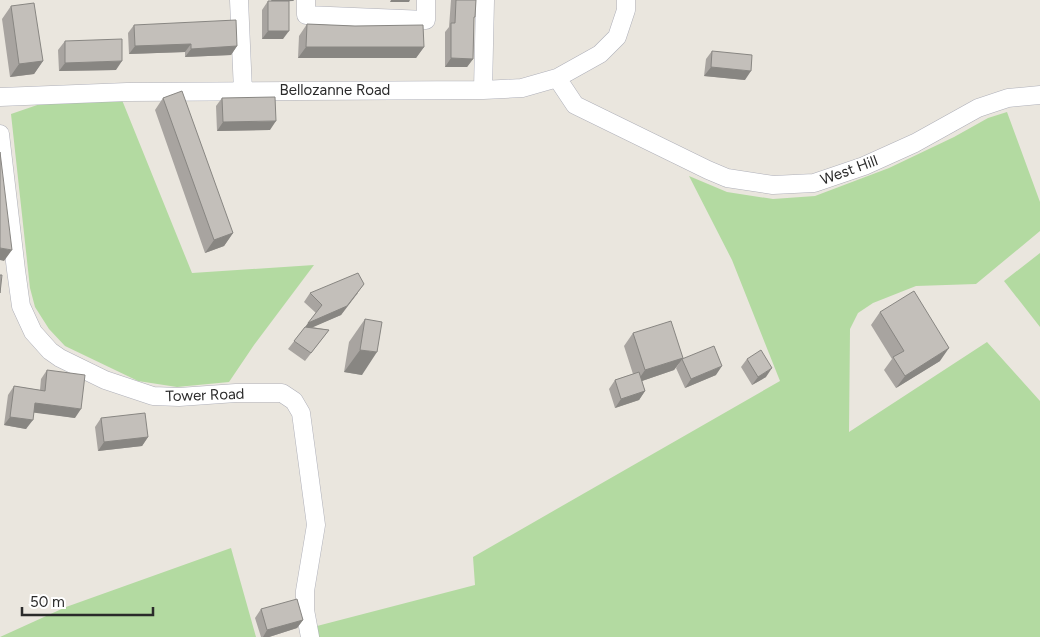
<svg xmlns="http://www.w3.org/2000/svg" width="1040" height="637" viewBox="0 0 1040 637" font-family="Figtree,sans-serif">
  <style>
    .green { fill: #b3daa1 }
    .lines { fill: none; stroke-linecap: round; stroke-linejoin: round }
    .street-casing { stroke: #afb0b9; stroke-width: 19 }
    .street { stroke: #fff; stroke-width: 18 }
    .wall { fill: #a8a4a0 }
    .shaded-wall { fill: #888682 }
    .building { fill: #c3bfba; stroke: #888682 }
    .labels { text-anchor: middle; stroke-width: 4; stroke-linejoin: round; paint-order: stroke }
    .street-label { font-size: 15px; fill: #2a2a2a; stroke: #fff }
  </style>
  <rect width="100%" height="100%" fill="#eae6de"/>
  <!-- green -->
  <path class="green" d="M122,100L192,273L314,265L254,345L229,382L177,387L138,381L65,346L49,329L35,307L30,288L11,114L46,102Z
    M1007,112L1040,202V231L976,284L916,286L873,303L858,313L850,329L849,432L987,342L1040,401V637H319L317,626L475,585L473,557L780,381L732,260L689,176L727,192L773,199L815,196L889,168L954,137L988,118Z
    M1040,253V327L1004,281Z
    M231,548L256,637H0L66,607Z"/>
  <g class="lines">
    <defs>
      <path id="street" d="M239,0L243,91
        M306,0V15L426,20V0
        M557,78L575,105L708,170L727,178L773,185L814,183L864,166L915,143L978,108L1008,98L1040,95
        M483,90L485,0
        M0,97L127,92L483,90L522,88L557,78L600,54L617,37L626,10V0
        M0,134L16,270L21,306L33,332L50,351L60,358L105,380L153,396L179,397L236,393H282L294,401L301,413L316,525L305,591V610L310,637"/>
    </defs>
    <!-- street casing -->
    <use href="#street" class="street-casing"/>
    <!-- street -->
    <use href="#street" class="street"/>
  </g>
  <!-- wall -->
  <path class="wall" d="M271,0H294L293,1H289L283,39H262V10L268,1H271Z
    M451,0H476L474,19L473,59L467,67H445V32L449,27Z
    M11,6L43,61L34,74L10,77L2,19Z
    M307,24L424,47L416,58H298L299,36Z
    M134,25L237,46L231,55L185,57V52L129,54L128,33Z
    M65,41L116,70L59,71L58,50Z
    M712,51L745,80L704,76L706,59Z
    M163,98L233,233L224,246L205,253L155,110Z
    M222,98L270,130L217,131L216,106Z
    M310,293H358L341,315L312,327L329,330L305,361L288,349L316,313L304,302Z
    M880,312L940,361L896,388L884,370L892,359L871,325Z
    M365,319L362,375L344,372L349,342Z
    M633,333L683,358L674,370L642,381L645,391L639,400L615,408L609,389L615,380L633,374L624,346Z
    M682,359L716,375L685,388L676,368Z
    M747,359L766,377L752,385L741,367Z
    M47,370L75,418L34,412L26,429L4,425L8,395L14,386L40,390L41,379Z
    M101,418L148,437L142,446L98,451L95,427Z
    M261,609L303,620L297,628L269,637H261L255,618Z"/>
  <!-- shaded-wall -->
  <path class="shaded-wall" d="M272,0H294L293,1L271,2Z
    M391,0H410L409,2H390Z
    M268,31H289L283,39H262Z
    M191,44L185,52L129,54L135,46Z
    M237,46L231,55L185,57L191,49Z
    M306,47H424L416,58H298Z
    M451,58L473,59L467,67H445Z
    M43,61L34,74L10,77L19,64Z
    M122,61L116,70L59,71L65,63Z
    M711,67L751,71L745,80L704,76Z
    M276,121L270,130L217,131L223,122Z
    M233,233L224,246L205,253L214,240Z
    M0,248L12,250L4,261L0,260Z
    M364,284L341,315L302,332L308,323Z
    M949,348L940,361L896,388L905,376Z
    M360,350L377,352L362,375L344,372Z
    M683,358L674,370L636,383L645,370Z
    M722,366L716,375L685,388L691,379Z
    M772,368L766,377L752,385L758,377Z
    M645,391L639,400L615,408L621,399Z
    M35,403L81,409L75,418L29,412Z
    M10,417L33,420L26,429L4,425Z
    M148,437L142,446L98,451L104,442Z
    M303,620L297,628L269,637H263L267,630Z"/>
  <!-- building -->
  <path class="building" d="M456,0H476L475,17H474L473,59L451,58V23H455Z
    M268,1H289V31H268Z
    M34,3L43,61L19,64L11,6Z
    M236,20L237,46L191,49V44L135,46L134,25Z
    M307,24L355,26L423,25L424,47H306Z
    M122,39V61L65,63V41Z
    M712,51L752,55L751,71L711,67Z
    M182,91L233,233L214,240L163,98Z
    M275,97L276,121L223,122L222,98Z
    M0,152L12,250L0,248Z
    M358,273L364,284L347,306L308,323L322,305L310,293Z
    M0,275H2L0,293Z
    M914,291L949,348L905,376L893,357L904,351L880,312Z
    M365,319L382,322L377,352L360,350Z
    M671,321L683,358L645,370L633,333Z
    M305,327L329,330L311,353L294,341Z
    M714,346L722,366L691,379L682,359Z
    M761,350L772,368L758,377L747,359Z
    M47,370L85,375L81,409L35,403L33,420L10,417L14,386L45,391Z
    M639,372L645,391L621,399L615,380Z
    M145,413L148,437L104,442L101,418Z
    M297,599L303,620L267,630L261,609Z"/>
  <g class="labels">
    <!-- street labels -->
    <g class="street-label">
      <text x="335" y="95">Bellozanne Road</text>
      <text transform="translate(849 170) rotate(-20)" y="5">West Hill</text>
      <text transform="translate(205 395) rotate(-2)" y="5">Tower Road</text>
    </g>
  </g>
  <!-- scale -->
  <path d="M22 607v8h131v-8" fill="none" stroke="#2a2a2a" stroke-width="2.5"/>
  <text x="30" y="607" font-size="15" fill="#2a2a2a" stroke="#ffffff" stroke-width="4" paint-order="stroke">50 m</text>
</svg>
